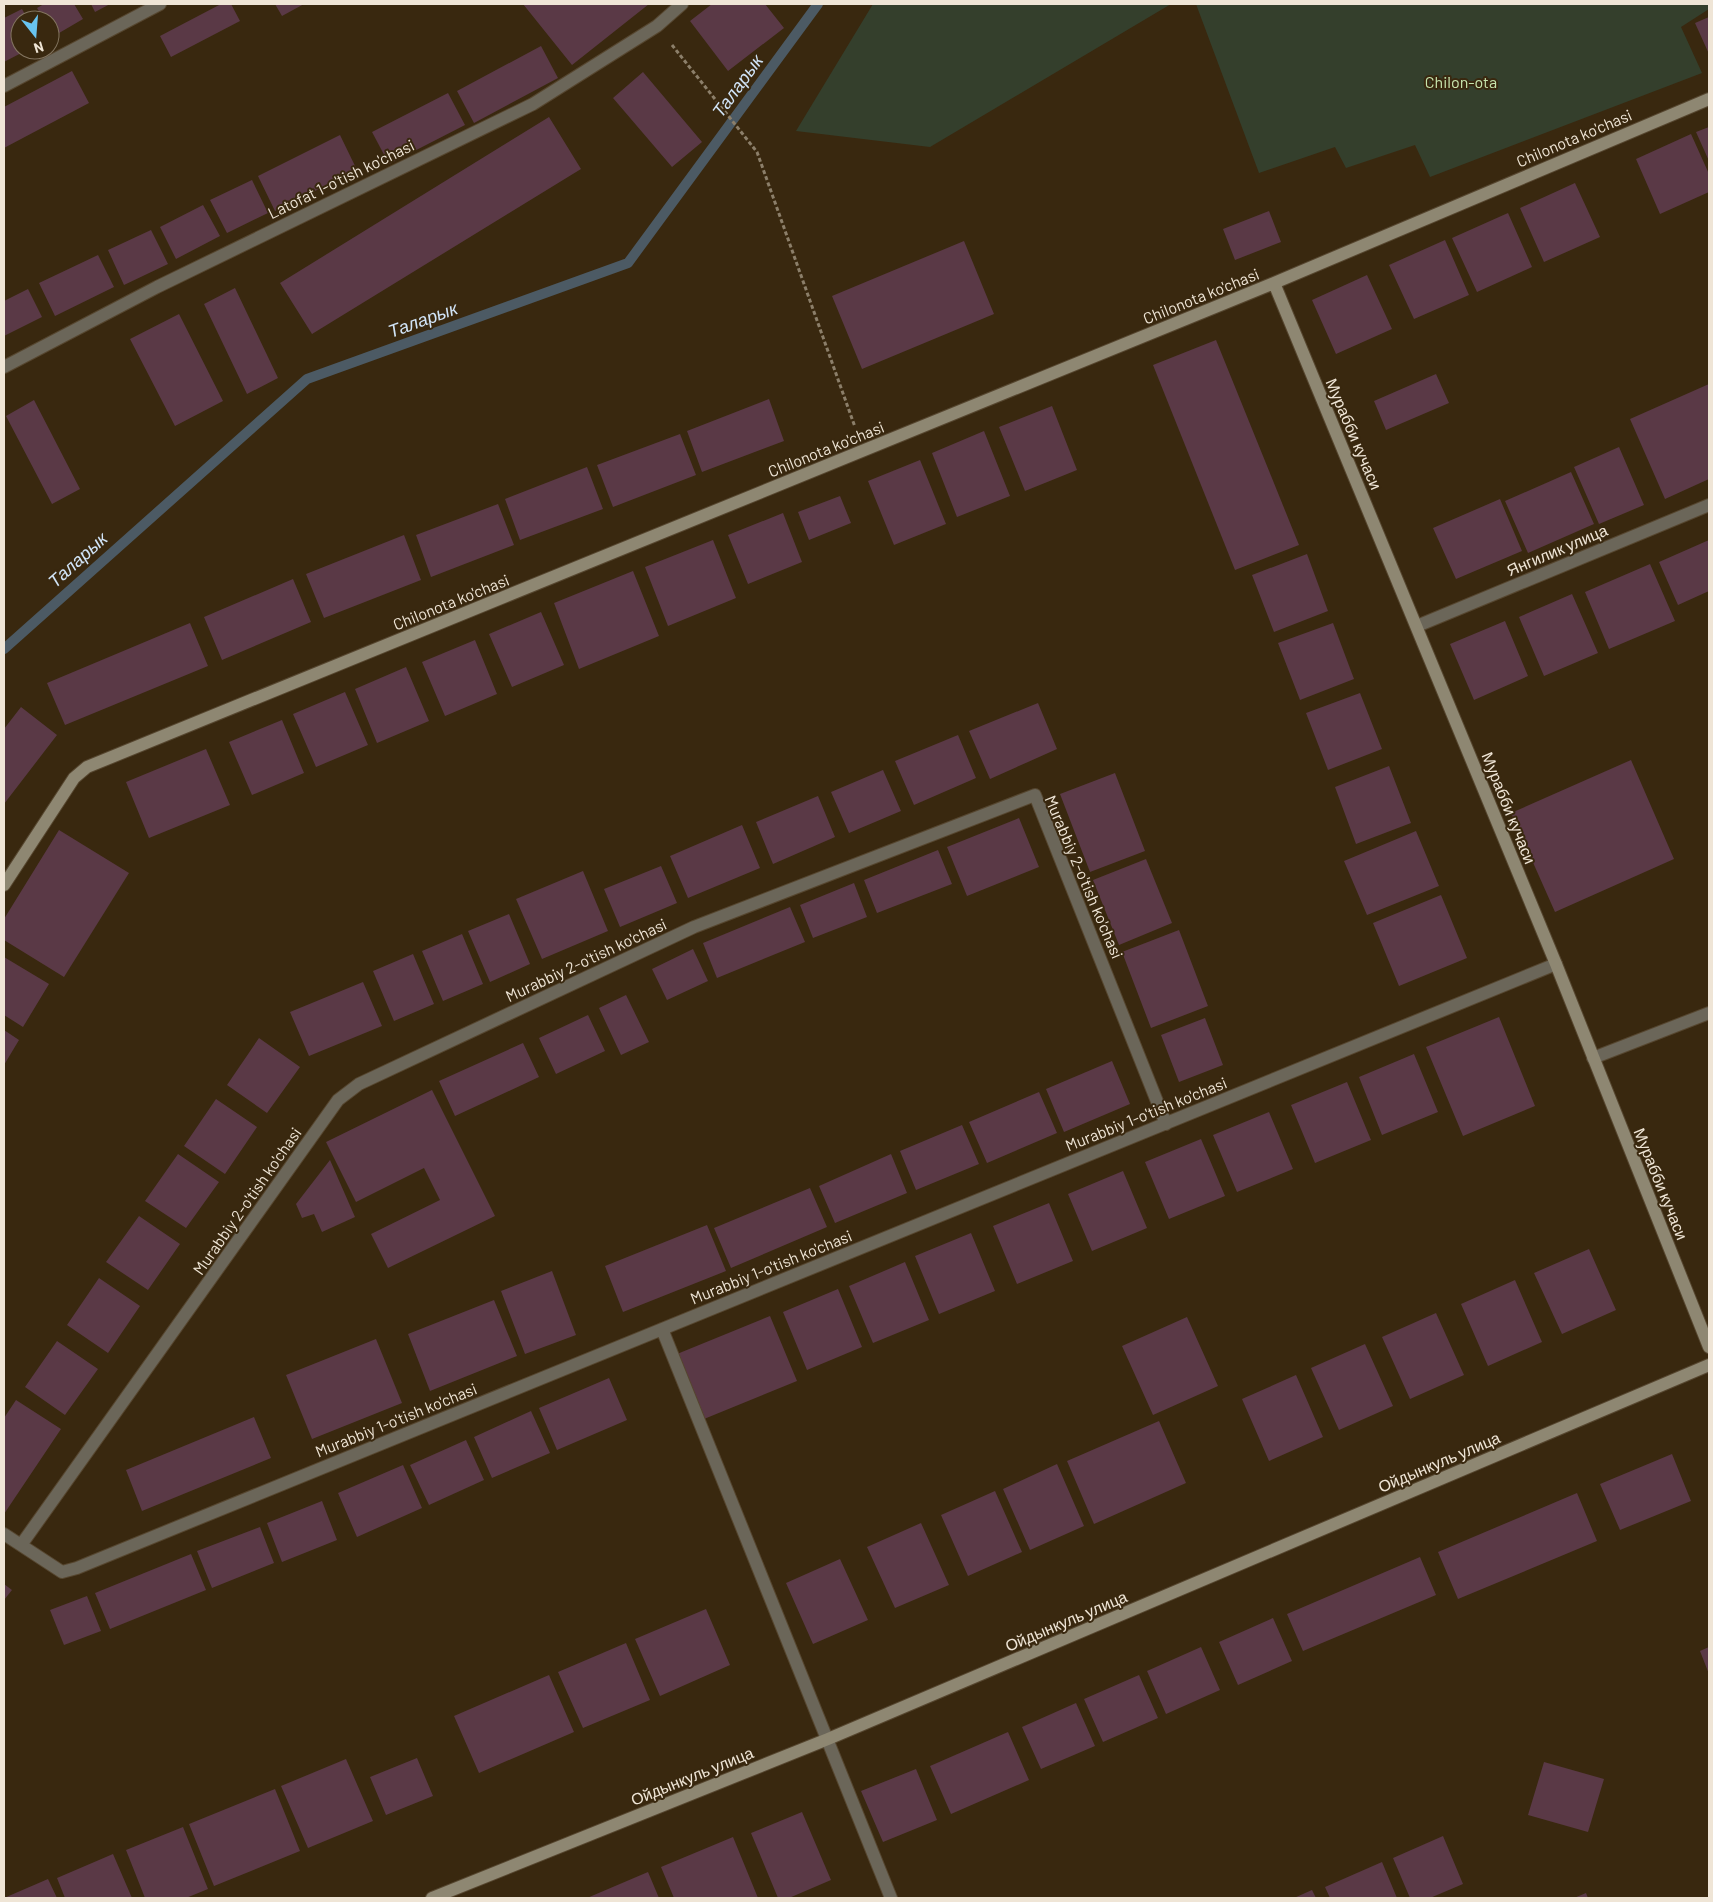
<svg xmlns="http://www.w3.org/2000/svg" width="1713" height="1902" viewBox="0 0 1713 1902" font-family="Barlow,sans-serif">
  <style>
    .green { fill: #343f2c }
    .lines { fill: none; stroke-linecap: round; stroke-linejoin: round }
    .stream { stroke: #4c5a64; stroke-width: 10 }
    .building { fill: #5a3946 }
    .lane-casing { stroke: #56462f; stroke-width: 14 }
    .street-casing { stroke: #56462f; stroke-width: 14 }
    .secondary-casing { stroke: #56462f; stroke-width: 14 }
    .path { stroke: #8c7f6a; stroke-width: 3; stroke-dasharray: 4 2.5; stroke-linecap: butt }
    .lane { stroke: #6b6659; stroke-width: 12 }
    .street { stroke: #6b6659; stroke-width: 12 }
    .secondary { stroke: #8e8772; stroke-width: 12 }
    .labels { text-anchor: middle; stroke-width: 4; stroke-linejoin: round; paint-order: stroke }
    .park-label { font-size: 16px; fill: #c7e5ae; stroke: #39280f }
    .street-label { font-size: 16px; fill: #efe5d6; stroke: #39280f }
    .water-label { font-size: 18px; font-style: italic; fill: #d1e4f7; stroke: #39280f }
  </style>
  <rect width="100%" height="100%" fill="#39280f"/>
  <!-- green -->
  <path class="green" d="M873,4H1171L930,147L796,131Z
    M1196,4H1709V9L1681,27L1702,73L1430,177L1415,145L1346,168L1335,147L1259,173Z"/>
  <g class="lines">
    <!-- stream -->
    <path class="stream" d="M4,649L307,379L628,263L818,4"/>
  </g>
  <!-- building -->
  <path class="building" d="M44,4H74L83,19L54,36L50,30V20H44L37,8Z
    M91,4H110L95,12Z
    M221,4H231L240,21L171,57L160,36Z
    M275,4H304L282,16Z
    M523,4H649L572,65Z
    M712,4H765L784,28L728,71L690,21Z
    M22,9L28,20H20V50H27L4,62V18Z
    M1709,17V54L1695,23Z
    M541,46L558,78L474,123L457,91Z
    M72,71L89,103L4,148V107Z
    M643,72L702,142L672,167L613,98Z
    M448,93L465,125L389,164L372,132Z
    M549,117L581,169L312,334L280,283Z
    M1709,127V161L1696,132Z
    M1691,134L1709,174V192L1660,214L1636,159Z
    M340,135L357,170L275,211L258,176Z
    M252,180L268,213L227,233L210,200Z
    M1575,183L1600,237L1544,262L1520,208Z
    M203,205L220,236L176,259L160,227Z
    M1269,211L1281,242L1235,260L1223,229Z
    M1508,213L1532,267L1477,292L1452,238Z
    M151,230L168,264L124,285L108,250Z
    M1445,240L1469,295L1414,319L1389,265Z
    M964,241L994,314L862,369L832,296Z
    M98,255L114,287L55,316L39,283Z
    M1367,275L1392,329L1336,354L1312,300Z
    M235,288L278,378L247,394L204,304Z
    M28,289L42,317L4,336V301Z
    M179,314L223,401L175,426L130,339Z
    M1216,340L1299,545L1235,570L1153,365Z
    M1436,374L1449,403L1386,430L1374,401Z
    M1709,384V479L1665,499L1630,419Z
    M769,399L784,441L702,472L687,431Z
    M34,400L80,489L52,504L6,416Z
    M1052,406L1077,470L1025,491L999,427Z
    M984,431L1010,496L957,517L932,453Z
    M680,434L696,475L613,507L597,465Z
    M1619,447L1644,505L1599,524L1574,467Z
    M920,460L946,524L894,545L868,481Z
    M587,467L603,509L520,540L505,499Z
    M1571,472L1594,524L1528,553L1505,501Z
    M840,496L851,523L809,540L798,512Z
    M1500,499L1522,551L1456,579L1433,528Z
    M498,504L514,545L431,577L416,535Z
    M783,513L802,562L748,584L728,535Z
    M404,535L421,580L324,618L306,574Z
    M713,540L736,598L668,626L645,567Z
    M1709,540V591L1678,605L1659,562Z
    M1307,554L1328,611L1274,632L1252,575Z
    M1650,564L1675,621L1609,649L1585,592Z
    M633,571L659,636L579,669L554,603Z
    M293,579L311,622L222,660L204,617Z
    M1572,594L1598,653L1544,676L1519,617Z
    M541,612L564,665L512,687L489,634Z
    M1505,621L1528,676L1474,700L1450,644Z
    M190,623L208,666L65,725L47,683Z
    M1333,623L1354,679L1300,700L1278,643Z
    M475,640L497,694L445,716L422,662Z
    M406,667L429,721L377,743L355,689Z
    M345,692L368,745L316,767L293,714Z
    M1360,693L1382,749L1328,770L1306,713Z
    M1038,703L1057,749L990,779L969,731Z
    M21,707L57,735L4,804V729Z
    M282,720L304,773L252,795L229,742Z
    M958,735L976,778L914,805L895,761Z
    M206,749L230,805L149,838L126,782Z
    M1631,760L1674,859L1555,912L1511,813Z
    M1389,766L1411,823L1356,844L1335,787Z
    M883,770L901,811L849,833L831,792Z
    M1115,773L1145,851L1090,872L1060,794Z
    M818,796L835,837L773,864L756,822Z
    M1019,818L1039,867L967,896L947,847Z
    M742,825L760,868L688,898L670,856Z
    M59,830L129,873L64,977L4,940V919Z
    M1416,831L1439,886L1367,915L1344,861Z
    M938,850L952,884L877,913L864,880Z
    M1146,859L1172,923L1119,945L1093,880Z
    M661,866L677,903L620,927L604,889Z
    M583,871L608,931L542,959L516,899Z
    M854,883L867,917L813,938L800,905Z
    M1441,895L1467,958L1399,986L1373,923Z
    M790,907L805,942L717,978L703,943Z
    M509,914L530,964L490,982L468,931Z
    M1179,930L1208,1006L1151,1028L1122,952Z
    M462,934L483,984L443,1001L422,951Z
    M693,949L708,981L667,1000L652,969Z
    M413,954L434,1004L394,1021L373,971Z
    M4,957L49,984L23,1027L4,1015Z
    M363,982L382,1026L309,1056L290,1012Z
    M626,995L649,1042L621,1055L599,1008Z
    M588,1015L605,1051L556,1074L539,1038Z
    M1499,1017L1535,1106L1463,1136L1426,1047Z
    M1205,1018L1223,1065L1179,1082L1161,1035Z
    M4,1030L19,1040L4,1065Z
    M259,1038L300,1067L267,1113L227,1085Z
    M523,1043L539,1077L455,1116L439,1081Z
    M1414,1054L1438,1112L1382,1135L1359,1077Z
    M1112,1061L1130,1104L1064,1132L1046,1089Z
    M1347,1082L1371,1140L1315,1163L1291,1105Z
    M432,1090L495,1216L388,1268L371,1234L440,1200L424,1168L356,1202L326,1142Z
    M1039,1092L1057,1133L987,1163L969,1122Z
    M216,1099L257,1127L225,1174L184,1146Z
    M1269,1112L1293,1169L1237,1192L1213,1135Z
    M962,1125L979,1164L916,1190L900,1151Z
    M1201,1139L1225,1196L1169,1219L1145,1162Z
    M178,1154L219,1182L186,1228L145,1201Z
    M891,1154L907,1193L835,1223L819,1186Z
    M330,1160L355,1217L322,1232L314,1214L302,1218L296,1204Z
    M1123,1171L1147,1228L1092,1251L1068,1194Z
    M810,1188L827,1227L731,1268L714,1228Z
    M1049,1203L1073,1261L1017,1284L993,1226Z
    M139,1216L180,1244L148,1290L106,1262Z
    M707,1225L726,1271L623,1312L605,1266Z
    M971,1233L995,1291L939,1314L915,1256Z
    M1589,1249L1616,1310L1562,1334L1534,1273Z
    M905,1262L929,1320L873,1343L849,1286Z
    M552,1271L576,1335L525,1354L501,1291Z
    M99,1278L140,1306L108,1353L67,1325Z
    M1515,1280L1542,1342L1488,1366L1461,1304Z
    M838,1289L862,1347L807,1370L783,1312Z
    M494,1300L517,1356L430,1391L408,1334Z
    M1436,1313L1464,1375L1410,1399L1382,1337Z
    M770,1316L797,1381L704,1419L677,1354Z
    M1187,1317L1218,1386L1153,1415L1122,1346Z
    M376,1339L402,1403L312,1439L286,1375Z
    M57,1341L98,1369L65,1415L25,1387Z
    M1365,1344L1393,1406L1339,1430L1311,1368Z
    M1296,1375L1323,1437L1269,1461L1242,1399Z
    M609,1378L627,1420L557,1450L539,1408Z
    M16,1400L61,1429L4,1514V1418Z
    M531,1411L550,1453L492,1478L474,1437Z
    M254,1417L271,1458L142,1511L126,1470Z
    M1159,1421L1186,1483L1094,1524L1067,1461Z
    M466,1440L484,1480L429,1505L410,1465Z
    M1672,1454L1691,1501L1620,1530L1600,1484Z
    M1057,1464L1084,1526L1030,1550L1003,1489Z
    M403,1465L422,1508L357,1537L338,1493Z
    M995,1491L1022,1552L968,1576L941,1515Z
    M1577,1493L1597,1541L1458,1599L1438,1552Z
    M322,1501L337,1540L282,1562L267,1523Z
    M921,1523L949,1585L895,1608L867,1547Z
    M260,1527L274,1563L212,1588L197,1551Z
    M191,1554L206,1590L110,1629L95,1593Z
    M1420,1557L1436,1595L1303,1651L1287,1614Z
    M840,1559L868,1620L813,1644L786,1583Z
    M4,1584L12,1590L4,1600Z
    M87,1596L101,1631L64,1645L50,1610Z
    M706,1609L730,1665L660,1696L635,1639Z
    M1273,1618L1292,1661L1238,1685L1219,1642Z
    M626,1643L650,1700L583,1728L558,1672Z
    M1201,1647L1220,1690L1166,1714L1147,1671Z
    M1709,1647V1674L1700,1651Z
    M549,1675L574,1732L479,1773L454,1716Z
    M1139,1675L1158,1718L1103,1742L1084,1699Z
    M1076,1703L1095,1746L1041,1769L1022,1727Z
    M1008,1732L1029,1780L951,1814L930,1766Z
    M417,1758L433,1796L386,1815L370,1777Z
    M346,1759L373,1821L308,1848L281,1786Z
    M1544,1762L1604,1779L1588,1832L1528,1815Z
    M916,1769L937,1820L883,1842L861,1791Z
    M275,1789L300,1851L214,1886L189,1824Z
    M802,1812L831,1880L789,1898H778L751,1833Z
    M183,1827L208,1889L186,1898H145L126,1850Z
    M1443,1836L1463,1884L1430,1898H1410L1393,1858Z
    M733,1837L758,1898H674L661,1867Z
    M113,1854L132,1898H65L57,1878Z
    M1382,1862L1397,1898H1330L1325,1887Z
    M648,1872L659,1898H587Z
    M48,1879L57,1898H4Z
    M1312,1890L1316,1898H1294Z
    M1586,1893L1588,1898H1574Z"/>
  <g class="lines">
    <defs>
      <path id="lane" d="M1593,1058L1709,1013"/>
      <path id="street" d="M4,86L160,4
        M4,367L157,287L533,104L657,26L682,4
        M1417,626L1709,505
        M662,1329L891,1898
        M4,1534L62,1572L77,1568L1556,964
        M21,1545L338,1100L359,1084L694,927L1035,795L1166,1124"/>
      <path id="secondary" d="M1274,283L1556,964L1709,1347
        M4,885L74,778L87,767L1274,283L1709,99
        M432,1898L828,1739L1709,1365"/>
    </defs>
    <!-- lane casing -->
    <use href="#lane" class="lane-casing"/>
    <!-- street casing -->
    <use href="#street" class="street-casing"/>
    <!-- secondary casing -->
    <use href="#secondary" class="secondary-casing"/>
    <!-- path -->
    <path class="path" d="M672,45L757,152L855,427"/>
    <!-- lane -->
    <use href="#lane" class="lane"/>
    <!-- street -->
    <use href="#street" class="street"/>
    <!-- secondary -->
    <use href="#secondary" class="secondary"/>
  </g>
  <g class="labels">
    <!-- park labels -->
    <g class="park-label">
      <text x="1461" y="88">Chilon-ota</text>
    </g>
    <!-- street labels -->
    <g class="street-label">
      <text transform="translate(1574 138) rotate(-23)" y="6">Chilonota ko'chasi</text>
      <text transform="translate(341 179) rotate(-26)" y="6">Latofat 1-o'tish ko'chasi</text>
      <text transform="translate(1201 296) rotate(-22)" y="6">Chilonota ko'chasi</text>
      <text transform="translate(1354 434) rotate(67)" y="6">Мурабби кучаси</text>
      <text transform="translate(826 449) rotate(-22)" y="6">Chilonota ko'chasi</text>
      <text transform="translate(1557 550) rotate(-23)" y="6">Янгилик улица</text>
      <text transform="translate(451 602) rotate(-22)" y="6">Chilonota ko'chasi</text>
      <text transform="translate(1509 808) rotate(68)" y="6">Мурабби кучаси</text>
      <text transform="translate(1084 877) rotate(67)" y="6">Murabbiy 2-o'tish ko'chasi</text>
      <text transform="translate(586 960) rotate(-25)" y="6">Murabbiy 2-o'tish ko'chasi</text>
      <text transform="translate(1146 1114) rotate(-22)" y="6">Murabbiy 1-o'tish ko'chasi</text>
      <text transform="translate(1661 1184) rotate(68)" y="6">Мурабби кучаси</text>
      <text transform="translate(247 1201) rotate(-55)" y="6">Murabbiy 2-o'tish ko'chasi</text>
      <text transform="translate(771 1267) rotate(-22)" y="6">Murabbiy 1-o'tish ko'chasi</text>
      <text transform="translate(396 1420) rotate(-22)" y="6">Murabbiy 1-o'tish ko'chasi</text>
      <text transform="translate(1439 1462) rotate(-23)" y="6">Ойдынкуль улица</text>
      <text transform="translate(1066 1621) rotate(-23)" y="6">Ойдынкуль улица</text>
      <text transform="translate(692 1776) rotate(-22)" y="6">Ойдынкуль улица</text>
    </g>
    <!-- water labels -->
    <g class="water-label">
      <text transform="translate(738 86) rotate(-54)" y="6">Таларык</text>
      <text transform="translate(423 320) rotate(-20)" y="6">Таларык</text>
      <text transform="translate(78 560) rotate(-42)" y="6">Таларык</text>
    </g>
  </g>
  <!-- border -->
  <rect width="1713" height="1902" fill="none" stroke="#efe5d6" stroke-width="10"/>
  <!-- north arrow -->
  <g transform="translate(35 35) rotate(163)"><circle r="24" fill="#39280f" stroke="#82745f"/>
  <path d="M0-4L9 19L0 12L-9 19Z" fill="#68c4f0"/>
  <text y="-8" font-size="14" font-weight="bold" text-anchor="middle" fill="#efe5d6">N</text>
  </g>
</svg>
